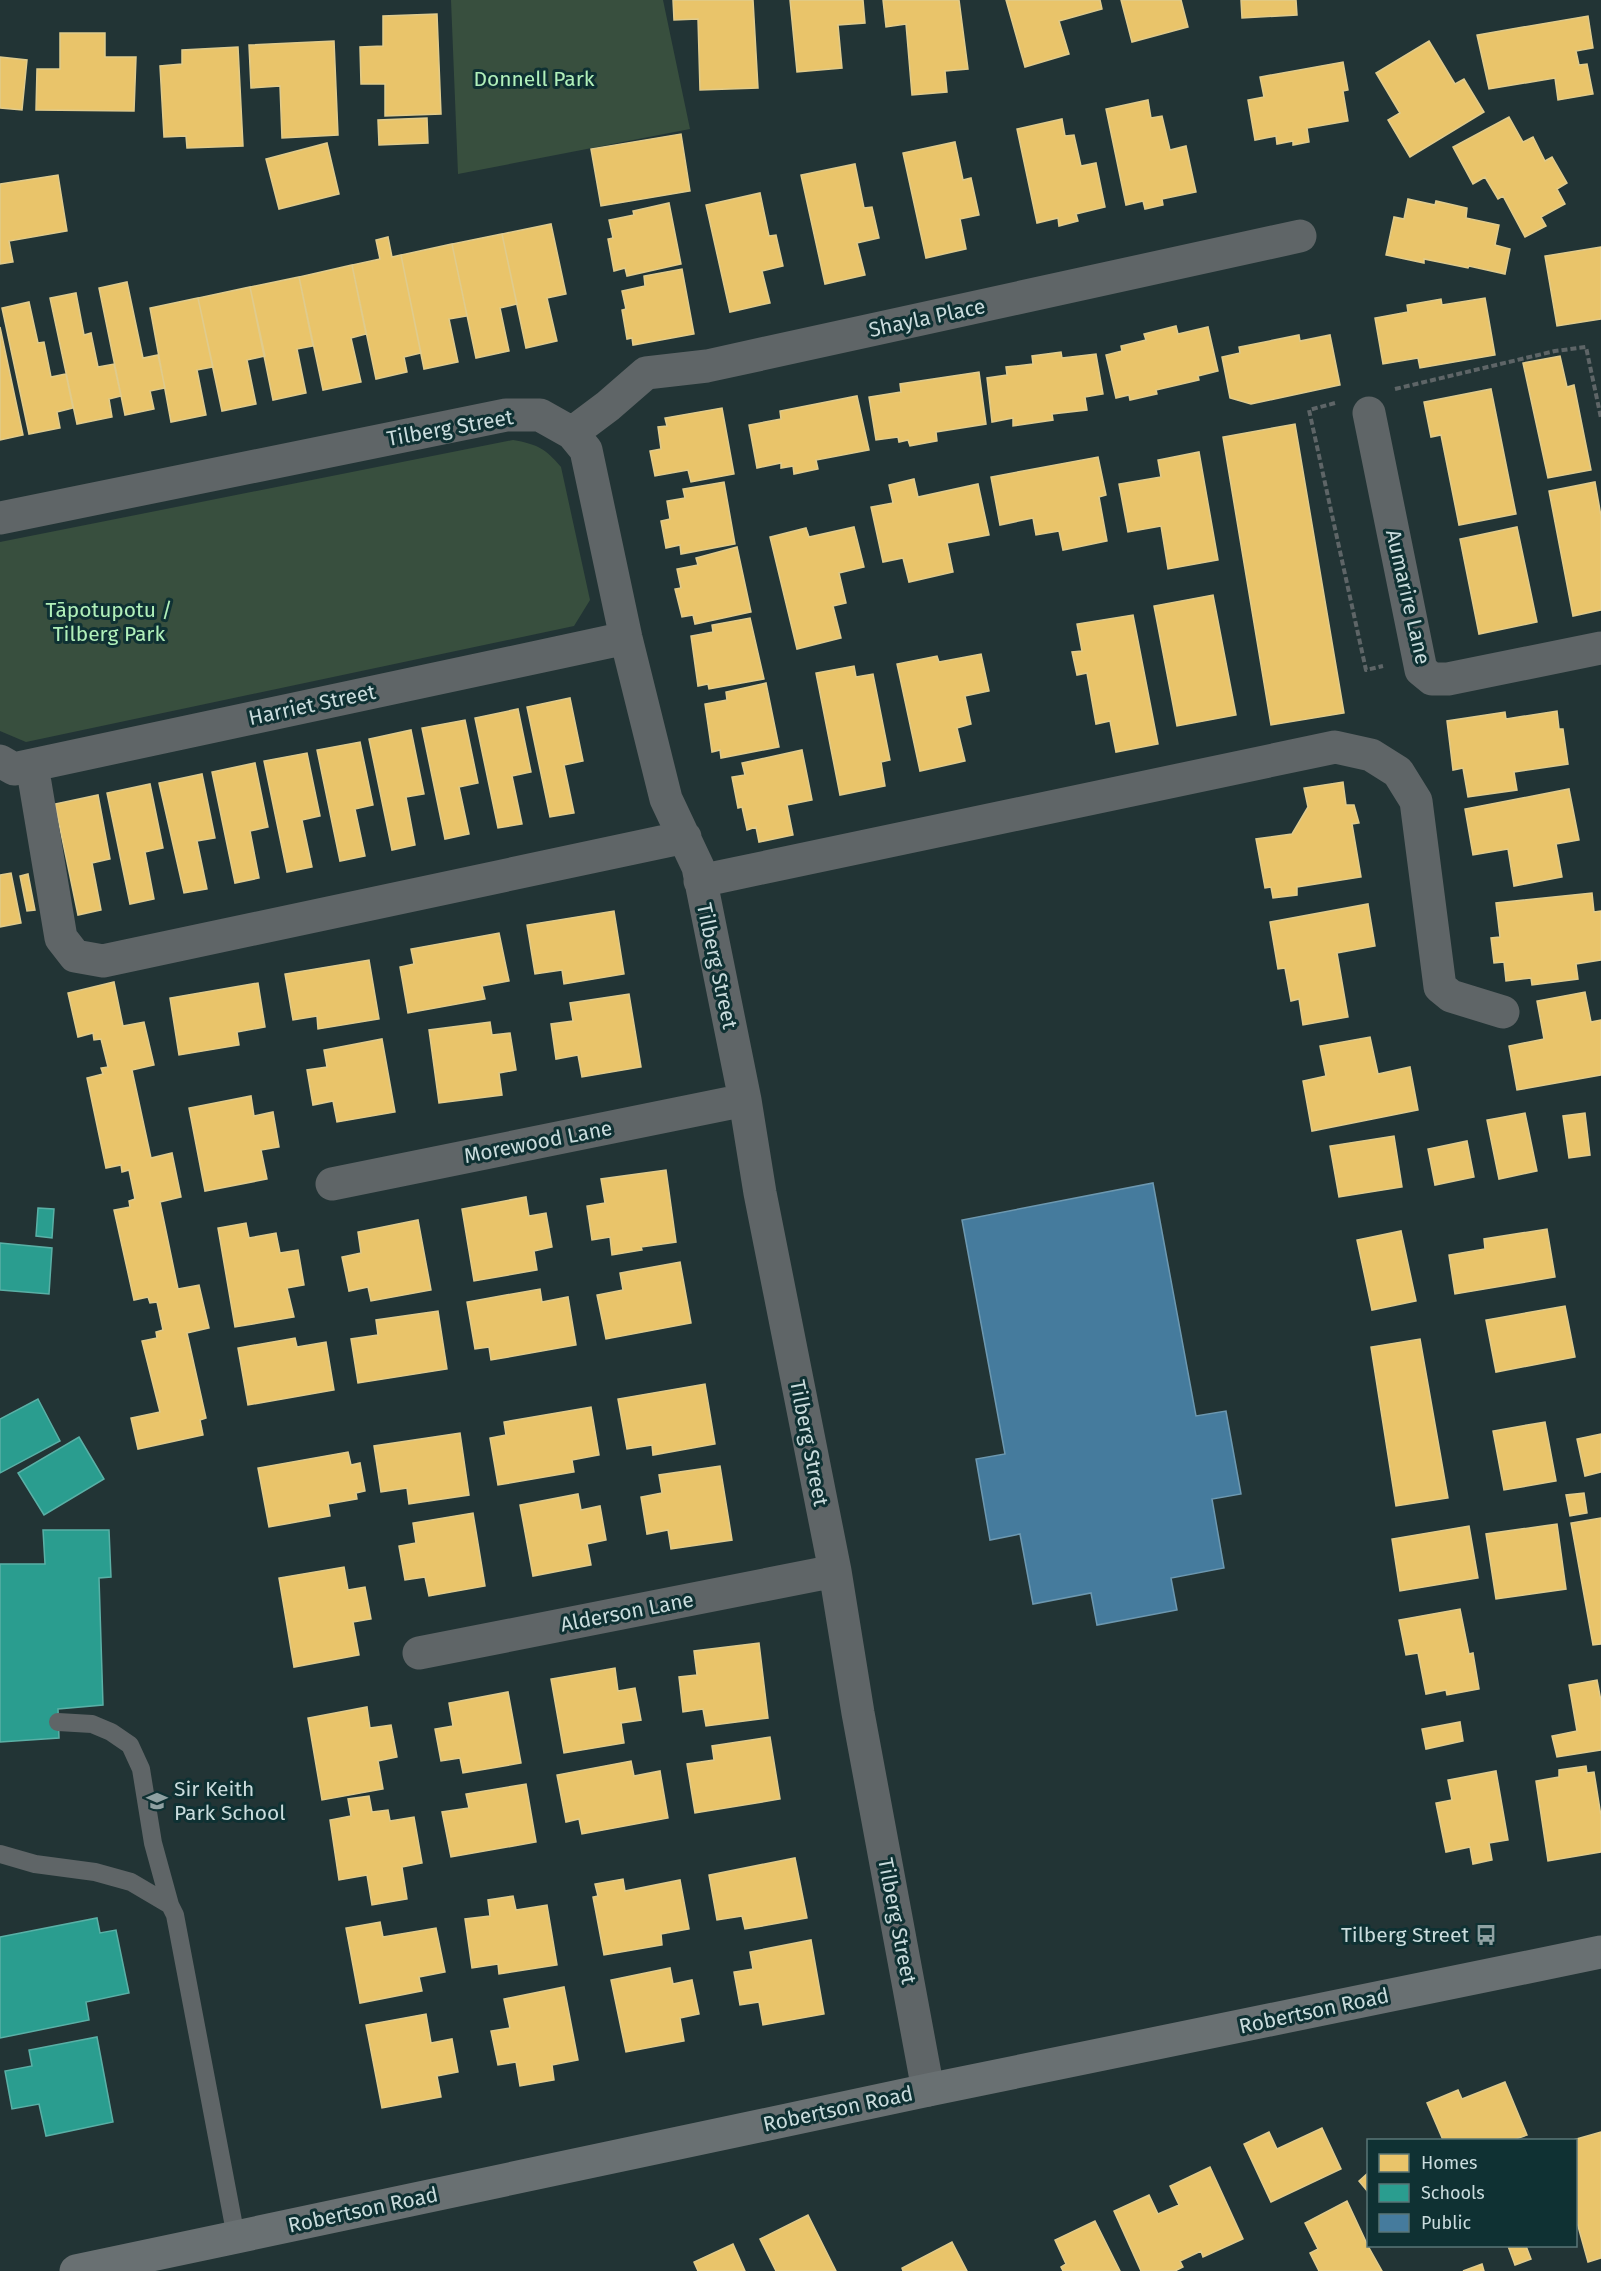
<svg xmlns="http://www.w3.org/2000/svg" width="1601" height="2271" viewBox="0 0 1601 2271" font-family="'Fira Sans',sans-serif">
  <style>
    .green { fill: #384f3e }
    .homes { fill: #e9c46a; stroke: #e0cb8c; stroke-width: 1.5 }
    .schools { fill: #2a9d8f; stroke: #5ab0a6; stroke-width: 1.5 }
    .public { fill: #457b9d; stroke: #6d98b0; stroke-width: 1.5 }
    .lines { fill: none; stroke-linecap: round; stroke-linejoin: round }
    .path { stroke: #5e6567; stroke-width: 4; stroke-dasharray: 6 3; stroke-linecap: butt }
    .lane { stroke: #5f6567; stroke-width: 18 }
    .street { stroke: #5f6567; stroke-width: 33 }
    .secondary { stroke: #697072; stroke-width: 33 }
    .labels { text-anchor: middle; stroke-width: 6; stroke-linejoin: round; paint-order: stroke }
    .park-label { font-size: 21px; fill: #b1f0ba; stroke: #0f3133 }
    .street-label { font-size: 21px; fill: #cadcdd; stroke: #0f3133 }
    .poi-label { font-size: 21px; fill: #cadcdd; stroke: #0f3133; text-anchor: start }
  </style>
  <rect width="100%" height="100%" fill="#223435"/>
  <!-- green -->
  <path class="green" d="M451,0H663L690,129L458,174Z
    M513,440C537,444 546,449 561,467L590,600L574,626L26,742L0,731V542Z"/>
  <!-- homes -->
  <path class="homes" d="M673,0H753L758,88L700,90L698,19L674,20Z
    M790,0H863L865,23L838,25L842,68L797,72Z
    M883,0H959L968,69L945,71L947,92L912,95L906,24L886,27Z
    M1006,0H1100L1102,9L1059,21L1069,54L1025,67Z
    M1121,0H1181L1188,27L1132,42Z
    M1241,0H1296L1297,15L1242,18Z
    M437,14L441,114L385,116V84H361L360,47L383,46V16Z
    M1588,16L1593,48L1576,51L1579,65L1587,64L1593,94L1558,100L1555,78L1489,89L1477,35Z
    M60,33H105V57H136L134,111L36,110L37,69H60Z
    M334,41L338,135L282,138L280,86L251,88L249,45Z
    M1429,41L1455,84L1464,79L1484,112L1410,157L1388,120L1400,113L1376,73Z
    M238,47L243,146L187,148L186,136L164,137L160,66L182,64V50Z
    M0,57L27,60L22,110L0,108Z
    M1343,62L1348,90L1343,91L1348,121L1307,128L1309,142L1293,145V141L1277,144L1276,136L1255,140L1248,100L1264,97L1260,77Z
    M1148,100L1151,118L1162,116L1170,150L1186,146L1196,192L1162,199L1163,205L1145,209L1143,201L1126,205L1106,109Z
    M1509,117L1523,142L1533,137L1545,161L1552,157L1567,183L1557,189L1565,204L1541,217L1546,226L1525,237L1503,196L1498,199L1485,177L1473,184L1453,147Z
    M427,118L428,143L379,145L378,120Z
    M1062,119L1065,136L1074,135L1081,166L1096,163L1105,207L1076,214L1078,221L1059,226L1058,218L1037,223L1017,129Z
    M681,134L690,191L601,206L591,149Z
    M955,142L963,180L971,178L979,215L960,219L966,249L926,258L903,153Z
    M327,143L339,194L279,209L266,159Z
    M855,164L864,208L872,207L879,238L857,243L865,275L825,284L801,175Z
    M58,175L67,231L9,241L13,262L0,264V184Z
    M760,193L769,236L776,235L783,266L762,271L770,303L730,312L706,205Z
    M1408,199L1435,205L1436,201L1467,208L1466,218L1499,225L1495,245L1510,249L1505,274L1469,266L1468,268L1424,259V263L1386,255L1394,217L1404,219Z
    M669,203L681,264L627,276L625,268L614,271L608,239L613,238L609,220L634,215L633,211Z
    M551,224L566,294L547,298L557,341L526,348L502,234Z
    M502,234L517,304L500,308L509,351L476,358L452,244Z
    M388,237L392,257L401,255L421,353L404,357L407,372L376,379L352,265L380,259L376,240Z
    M452,244L467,316L449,319L458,362L424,369L401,255Z
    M1601,247V319L1557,326L1545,256Z
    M352,265L366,334L351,338L361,382L323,390L299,277Z
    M682,269L694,334L633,345L632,338L627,339L622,310L626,309L622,291L645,286L644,276Z
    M299,277L313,346L297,349L306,393L273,400L250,287Z
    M127,282L143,358L158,355L165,388L150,391L154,409L125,415L99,288Z
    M250,287L265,356L247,360L256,404L222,411L198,298Z
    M76,293L84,335L91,333L98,367L114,364L121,396L109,399L112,417L77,424L50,298Z
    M198,298L213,367L197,370L206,415L171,422L150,308Z
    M1485,298L1495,355L1420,368L1418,358L1383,364L1375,318L1408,312L1407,305L1441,299L1442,305Z
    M29,302L38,343L44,342L51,377L66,374L73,408L57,412L60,428L29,434L2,308Z
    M1176,326L1178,334L1208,327L1218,371L1198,376L1199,380L1156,390L1157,394L1130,400L1129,395L1116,398L1106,355L1122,351L1121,346L1146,340L1144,334Z
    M0,327L23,435L0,440Z
    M1299,335L1300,341L1330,335L1340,385L1251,404L1230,398L1222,357L1240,353L1239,347Z
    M1061,352L1062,358L1096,354L1103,394L1085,397L1087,410L1052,414L1053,420L1013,426V418L992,422L987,378L1007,375L1006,367L1033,364L1032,356Z
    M1560,356L1567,387L1574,385L1591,470L1548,478L1523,363Z
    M979,372L986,424L936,432L937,441L910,446L908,440L899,442L898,437L876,440L869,397L901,392L900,384Z
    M1491,389L1516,514L1459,525L1441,435L1431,437L1424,402Z
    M857,396L869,450L816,460L818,469L794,474L793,466L781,468V463L757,468L749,425L781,419L780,411Z
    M722,408L734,474L691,482L688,470L655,476L650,451L661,449L658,427L667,426L665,418Z
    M1295,424L1344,713L1271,725L1223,437Z
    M1199,452L1218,560L1168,569L1161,526L1128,532L1119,484L1161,477L1158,460Z
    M1098,457L1106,495L1099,497L1107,541L1063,550L1059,531L1036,535L1033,518L1000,525L991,477Z
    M914,479L918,497L978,484L989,535L947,543L953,572L909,582L903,558L883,562L871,507L893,503L889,485Z
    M724,482L735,544L681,554L680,545L666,548L661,521L670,519L667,501L685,498L683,489Z
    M1595,482L1601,516V610L1573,616L1549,491Z
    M854,527L864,567L839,573L846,603L833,606L841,638L797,649L770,537L806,528L809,537Z
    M1517,527L1537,622L1479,634L1460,539Z
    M737,547L751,612L695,624L693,615L682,617L675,589L681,588L677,569L698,565L696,558Z
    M1213,595L1236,715L1177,726L1154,606Z
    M1133,615L1158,744L1116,752L1110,721L1096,724L1087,673L1077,675L1072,652L1082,651L1077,624Z
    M750,618L764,679L709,689L708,684L698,686L691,636L713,632L712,625Z
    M981,654L989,691L965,696L971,724L957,728L965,761L920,771L897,664L937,656L939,662Z
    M854,666L856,677L873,674L890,760L881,762L885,786L840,795L816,673Z
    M766,683L779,747L721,758L720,750L712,752L705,704L727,700L726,692Z
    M570,698L583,761L564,765L574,813L550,817L527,707Z
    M518,709L531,772L512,776L522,824L498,828L475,718Z
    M1557,711L1559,729H1563L1568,764L1514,772L1517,790L1468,797L1463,768L1453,770L1447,721L1505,712L1506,719Z
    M465,720L478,783L459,787L469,834L445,839L422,728Z
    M411,730L424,794L406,797L415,845L392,850L369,739Z
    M360,742L373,805L355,809L365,856L340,861L317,750Z
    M802,750L812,800L787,805L793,835L759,842L756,827L747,830L742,807L738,808L732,777L745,775L742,763Z
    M307,753L320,816L302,820L312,867L287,872L264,761Z
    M255,763L268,827L250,831L259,878L235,883L212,772Z
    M202,774L215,838L197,841L207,889L184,893L159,783Z
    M1343,782L1346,805H1354L1359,823L1352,824L1361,877L1297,887V895L1273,898L1271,887L1265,888L1256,839L1292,834L1308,807L1304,788Z
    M150,784L163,848L145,852L154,899L130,904L107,793Z
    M1569,789L1579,840L1556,844L1562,877L1514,886L1508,849L1473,855L1465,809Z
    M98,795L110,859L92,863L101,910L78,915L55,804Z
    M11,873L21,923L0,927V875Z
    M28,874L35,910L27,911L20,876Z
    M1592,893L1594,912L1601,911V960L1576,964L1578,979L1532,985L1531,978L1506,981L1504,962L1494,963L1491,938L1500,937L1496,903Z
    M1368,904L1375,946L1337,953L1348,1017L1303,1025L1299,999L1291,1001L1285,968L1278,969L1270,922Z
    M614,911L624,974L564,984L562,970L535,974L527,925Z
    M499,933L509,981L482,986L485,999L408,1013L400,967L414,964L411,949Z
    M369,960L379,1019L318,1029L317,1016L293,1020L285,974Z
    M114,982L123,1026L144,1022L154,1065L132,1070L151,1158L172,1153L181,1197L160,1202L178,1289L199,1285L209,1328L187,1333L206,1418L200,1420L203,1435L138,1449L131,1418L160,1412L142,1341L157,1338L156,1332L163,1330L157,1302L150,1303L148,1297L134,1300L114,1210L130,1207L129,1201L135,1199L129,1170L122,1172L121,1165L106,1168L87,1078L103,1074L101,1068L108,1067L101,1039L94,1040L93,1033L78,1037L68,993Z
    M258,983L265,1027L237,1032L239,1045L179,1055L170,998Z
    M1585,992L1591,1022L1601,1020V1075L1517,1090L1509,1046L1544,1039L1537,1001Z
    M629,994L641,1067L582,1077L578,1055L556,1059L551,1024L573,1021L570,1003Z
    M490,1022L492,1035L510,1033L516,1070L499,1073L502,1095L439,1103L429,1030Z
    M1370,1037L1378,1074L1410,1067L1418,1110L1312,1131L1303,1081L1326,1076L1320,1046Z
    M382,1039L395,1112L337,1122L333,1101L313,1105L307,1070L327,1067L324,1050Z
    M251,1096L254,1116L273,1112L279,1147L261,1150L267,1179L205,1191L189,1108Z
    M1525,1113L1537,1171L1499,1179L1487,1120Z
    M1585,1113L1590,1155L1569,1158L1563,1116Z
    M1394,1136L1402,1187L1339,1197L1330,1146Z
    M1467,1141L1474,1177L1435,1185L1428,1149Z
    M666,1170L676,1242L641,1247L642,1250L612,1255L610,1237L592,1240L587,1206L605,1203L601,1179Z
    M526,1197L529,1216L546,1213L552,1247L534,1251L537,1270L474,1281L462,1209Z
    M418,1220L431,1290L371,1301L368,1287L349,1291L342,1257L361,1253L358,1232Z
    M246,1223L249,1238L276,1233L280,1253L298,1250L304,1285L287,1288L294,1317L235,1327L218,1228Z
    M1547,1229L1555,1277L1455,1294L1449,1255L1485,1249L1484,1239Z
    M1401,1231L1416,1301L1372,1310L1357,1240Z
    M680,1262L691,1323L606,1339L597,1295L623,1290L620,1273Z
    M540,1289L542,1302L568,1297L576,1345L491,1360L489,1347L475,1349L467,1302Z
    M1565,1306L1575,1357L1496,1372L1486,1320Z
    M438,1311L447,1369L358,1383L351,1339L378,1335L376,1320Z
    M295,1338L297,1347L326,1342L334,1390L248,1405L238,1348Z
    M1420,1339L1448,1498L1396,1506L1371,1347Z
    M705,1384L715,1444L653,1455L652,1445L627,1449L618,1399Z
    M591,1407L599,1455L572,1460L574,1472L498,1485L490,1438L506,1435L504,1422Z
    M1545,1422L1556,1481L1504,1490L1493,1431Z
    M460,1433L469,1495L409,1504L407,1488L381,1492L374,1446Z
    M1601,1434V1472L1585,1476L1577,1439Z
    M348,1452L351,1465L360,1463L365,1491L356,1493L357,1499L328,1504L330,1516L269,1527L258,1468Z
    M720,1466L732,1540L671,1549L668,1530L647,1534L641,1497L662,1493L659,1475Z
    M1584,1493L1587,1513L1570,1516L1566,1495Z
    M578,1494L581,1510L600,1506L606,1540L587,1544L591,1565L533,1576L520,1505Z
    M473,1513L485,1586L429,1596L425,1577L405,1580L399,1546L416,1543L413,1523Z
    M1601,1518V1644L1593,1645L1571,1523Z
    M1557,1524L1566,1589L1496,1599L1486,1534Z
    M1469,1526L1478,1578L1400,1591L1392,1539Z
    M344,1567L348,1590L365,1587L371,1619L353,1622L359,1655L294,1667L279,1578Z
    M1460,1609L1469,1654L1473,1653L1479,1689L1447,1695L1446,1690L1426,1694L1418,1653L1406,1655L1399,1620Z
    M759,1643L768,1718L706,1726L703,1709L683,1712L679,1677L697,1675L694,1651Z
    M615,1668L618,1691L635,1688L641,1720L621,1723L624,1743L564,1753L551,1679Z
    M1597,1680L1601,1701V1750L1557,1757L1552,1736L1577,1731L1569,1685Z
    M508,1692L521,1763L463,1773L460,1758L441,1761L435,1729L453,1726L449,1703Z
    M367,1707L370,1728L391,1725L397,1757L378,1761L383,1789L322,1800L308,1718Z
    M1460,1722L1463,1741L1426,1749L1422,1729Z
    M770,1737L780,1799L695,1813L687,1764L714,1760L712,1746Z
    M631,1761L634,1776L660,1771L668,1818L582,1834L579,1819L566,1822L557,1775Z
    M1586,1766L1587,1773L1594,1772L1601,1816V1852L1548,1861L1536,1781L1559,1777V1770Z
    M1496,1771L1508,1840L1489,1843L1492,1860L1473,1864L1470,1847L1446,1852L1436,1803L1452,1800L1448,1780Z
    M526,1784L536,1842L451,1857L442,1812L469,1808L466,1794Z
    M369,1796L372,1812L388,1810L390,1821L414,1817L422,1863L402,1867L407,1899L372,1905L367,1875L339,1880L330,1820L351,1816L348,1799Z
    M795,1858L807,1918L745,1929L742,1916L717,1920L709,1875Z
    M623,1879L625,1891L680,1880L689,1929L661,1934L662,1945L604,1955L593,1897L598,1896L595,1884Z
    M513,1896L516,1910L547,1905L557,1965L499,1974L498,1964L472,1968L465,1919L490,1916L488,1900Z
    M380,1922L383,1937L436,1928L445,1972L419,1977L422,1991L360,2003L346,1928Z
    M811,1940L824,2014L763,2025L759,2002L740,2005L734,1972L753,1969L750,1952Z
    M670,1968L673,1984L692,1980L699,2014L680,2018L684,2041L626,2052L611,1980Z
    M564,1987L578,2060L552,2065L554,2080L520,2086L516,2062L498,2065L491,2031L510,2028L504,1999Z
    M426,2014L431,2043L452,2039L458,2072L437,2076L441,2097L382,2108L366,2025Z
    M1505,2082L1527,2135L1513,2140H1443L1427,2103L1458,2090L1462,2099Z
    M1322,2128L1341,2169L1271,2202L1244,2144L1269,2132L1277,2149Z
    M1601,2132V2258L1588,2262L1576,2219V2140H1573Z
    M1210,2167L1243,2239L1203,2257L1201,2251L1180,2261L1183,2267L1175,2271H1141L1114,2211L1149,2195L1158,2214L1179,2205L1170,2186Z
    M1368,2173V2192L1359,2181Z
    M1347,2201L1368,2246L1382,2271H1319L1310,2253L1318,2249L1305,2223Z
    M808,2215L836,2271H776L760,2239Z
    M1095,2221L1120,2271H1063L1061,2267L1066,2264L1055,2240Z
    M952,2242L967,2271H903L902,2268Z
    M733,2244L745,2271H698L694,2262Z
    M1508,2246H1526L1531,2259L1515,2265Z
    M1482,2264L1484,2271H1463Z"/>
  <!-- schools -->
  <path class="schools" d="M38,1208L54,1209L52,1238L36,1236Z
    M0,1243L52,1248L49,1294L0,1290Z
    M38,1399L60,1441L0,1473V1419Z
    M79,1437L104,1479L44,1515L18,1473Z
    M43,1530H109L111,1577L99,1578L103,1705L58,1709L59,1738L0,1742V1564H45Z
    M97,1918L100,1933L116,1930L129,1993L86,2002L89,2020L0,2038V1937Z
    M97,2037L113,2122L46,2136L39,2104L12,2109L5,2071L32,2066L29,2050Z"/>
  <!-- public -->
  <path class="public" d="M1153,1183L1196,1416L1226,1411L1241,1494L1212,1499L1224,1568L1171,1578L1177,1610L1097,1625L1091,1593L1033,1604L1020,1534L990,1540L976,1459L1005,1454L962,1220Z"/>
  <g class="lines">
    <!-- path -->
    <path class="path" d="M1395,389L1555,351L1586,347L1601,418
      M1335,403L1309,410L1366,670L1383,666"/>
    <!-- lane -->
    <path class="lane" d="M58,1722L92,1724L111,1732L130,1745L141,1769L153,1843L170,1905
      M0,1854L35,1864L95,1872L131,1882L170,1905L175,1915L236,2237"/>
    <!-- street -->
    <path class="street" d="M1369,413L1421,670L1432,679H1448L1601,648
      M572,433L608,406L646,373L707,366L1300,236
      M0,518L506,415H540L572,433L586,450L626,638L666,799L698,867L745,1100L760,1193L835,1571L858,1713L928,2090
      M0,761L14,769L626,638
      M32,765L61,938L75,956L103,961L685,837
      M700,881L1335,747L1371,755L1398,772L1416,801L1440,987L1451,996L1503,1012
      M332,1184L745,1100
      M419,1653L835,1571"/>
    <!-- secondary -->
    <path class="secondary" d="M76,2271L928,2090L1601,1952"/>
  </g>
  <!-- icons -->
  <defs>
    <symbol id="school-bare" viewBox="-9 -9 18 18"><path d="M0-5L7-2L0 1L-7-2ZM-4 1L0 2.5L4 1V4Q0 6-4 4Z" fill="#8fa1a2" stroke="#0f3133" stroke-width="2.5" paint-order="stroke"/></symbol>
    <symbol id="bus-bare" viewBox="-9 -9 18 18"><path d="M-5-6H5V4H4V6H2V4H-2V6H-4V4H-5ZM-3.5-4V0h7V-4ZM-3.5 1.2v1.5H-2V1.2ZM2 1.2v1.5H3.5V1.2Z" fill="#8fa1a2" stroke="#0f3133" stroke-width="2.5" paint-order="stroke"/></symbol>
  </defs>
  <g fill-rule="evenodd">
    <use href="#school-bare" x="142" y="1786" width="30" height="30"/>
    <use href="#bus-bare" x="1471" y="1920" width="30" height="30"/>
  </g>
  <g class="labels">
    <!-- park labels -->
    <g class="park-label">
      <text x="534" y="86">Donnell Park</text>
      <text x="109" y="617">Tāpotupotu /<tspan x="109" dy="24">Tilberg Park</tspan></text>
    </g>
    <!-- street labels -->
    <g class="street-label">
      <text transform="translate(927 318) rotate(-12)" y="7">Shayla Place</text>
      <text transform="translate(450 428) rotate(-10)" y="7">Tilberg Street</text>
      <text transform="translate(1408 597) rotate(77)" y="7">Aumarire Lane</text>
      <text transform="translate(312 705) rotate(-12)" y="7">Harriet Street</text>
      <text transform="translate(717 966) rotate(78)" y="7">Tilberg Street</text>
      <text transform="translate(538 1142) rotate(-11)" y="7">Morewood Lane</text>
      <text transform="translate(809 1443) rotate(79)" y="7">Tilberg Street</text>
      <text transform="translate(627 1612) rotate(-11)" y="7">Alderson Lane</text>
      <text transform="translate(897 1921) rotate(79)" y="7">Tilberg Street</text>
      <text transform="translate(1314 2011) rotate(-12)" y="7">Robertson Road</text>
      <text transform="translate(838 2109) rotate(-12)" y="7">Robertson Road</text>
      <text transform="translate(363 2210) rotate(-12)" y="7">Robertson Road</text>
    </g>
    <!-- poi labels -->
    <g class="poi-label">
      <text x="174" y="1796">Sir Keith<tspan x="174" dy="24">Park School</tspan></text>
      <text x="1469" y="1942" text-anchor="end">Tilberg Street</text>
    </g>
  </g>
  <!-- legend -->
  <rect x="1367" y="2139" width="210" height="108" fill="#0f3133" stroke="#5a7577" stroke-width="1.5"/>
  <rect x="1379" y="2154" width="30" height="18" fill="#e9c46a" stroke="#5a7577" stroke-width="1.5"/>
  <text x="1421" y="2169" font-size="18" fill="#cadcdd">Homes</text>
  <rect x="1379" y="2184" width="30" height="18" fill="#2a9d8f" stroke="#5a7577" stroke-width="1.5"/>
  <text x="1421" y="2199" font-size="18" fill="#cadcdd">Schools</text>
  <rect x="1379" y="2214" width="30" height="18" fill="#457b9d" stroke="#5a7577" stroke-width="1.5"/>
  <text x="1421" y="2229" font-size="18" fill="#cadcdd">Public</text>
</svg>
